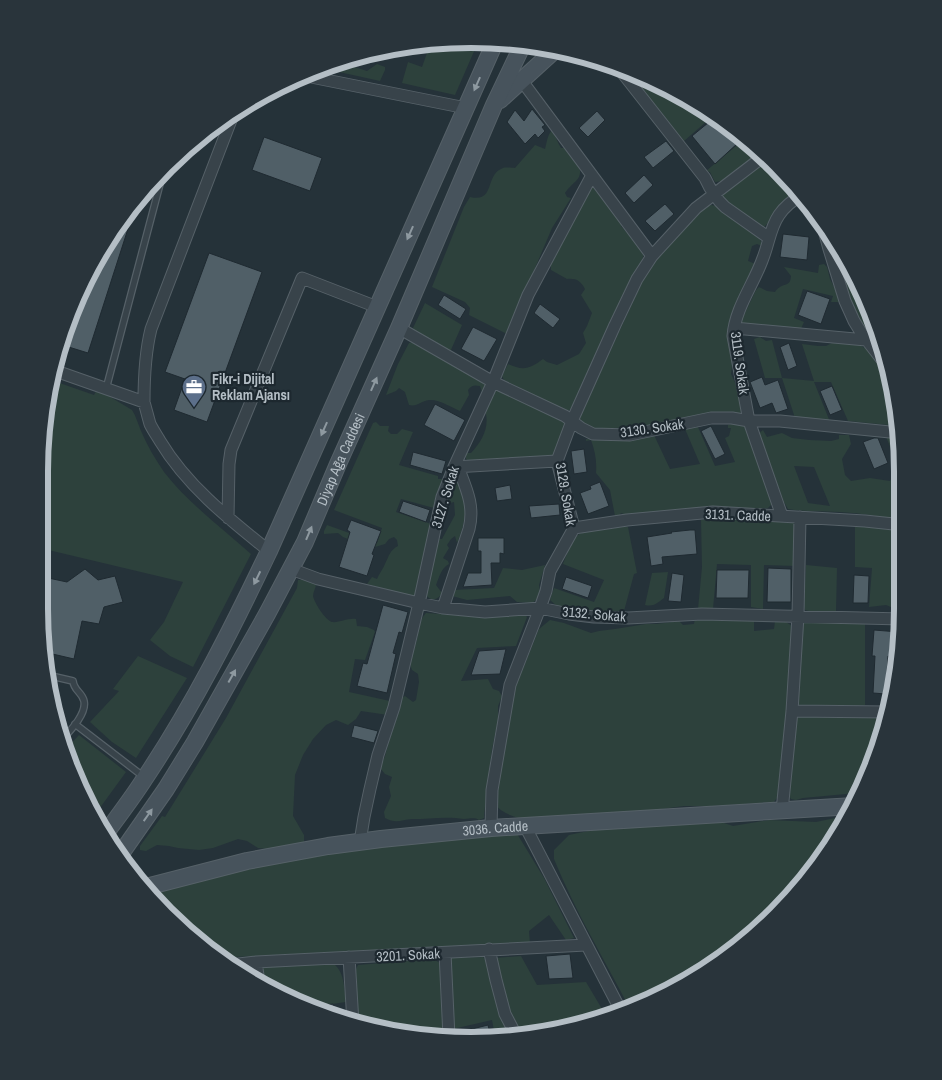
<svg xmlns="http://www.w3.org/2000/svg" width="942" height="1080" viewBox="0 0 942 1080" font-family="'Archivo Narrow',sans-serif">
  <style>
    .green { fill: #2d413c; fill-rule: evenodd }
    .building { fill: #505f67; stroke: #1f2a31 }
    .lines { fill: none; stroke-linecap: round; stroke-linejoin: round }
    .lane-casing { stroke: #566168; stroke-width: 8 }
    .street-casing { stroke: #566168; stroke-width: 13 }
    .secondary-casing { stroke: #566168; stroke-width: 18 }
    .lane { stroke: #38434a; stroke-width: 5.5 }
    .street { stroke: #38434a; stroke-width: 11 }
    .secondary { stroke: #47535c; stroke-width: 16 }
    .oneway { fill: #8e99a0 }
    .labels { text-anchor: middle; stroke-width: 4.5; stroke-linejoin: round; paint-order: stroke }
    .street-label { font-size: 14px; fill: #b4bec5; stroke: #1d282f }
    .poi-label { font-size: 14px; font-weight: bold; fill: #b4bec5; stroke: #1d282f; text-anchor: start }
    .rim { fill: none; stroke: #b4bec5; stroke-width: 6 }
  </style>
  <rect width="100%" height="100%" fill="#253239"/>
  <!-- green -->
  <path class="green" d="M479,40L455,95L402,83L408,62L422,67L431,42Z
    M336,61L367,71L377,64L385,67V70L380,81L321,68Z
    M627,70L662,83L714,115L684,141Z
    M725,122L734,128L760,153C749,161 729,182 715,182L710,172L706,171L742,141Z
    M552,130C556,136 557,142 561,148H567C573,157 587,170 576,181C572,185 568,188 565,193L567,197L571,198L552,228L507,334L469,315L470,308L465,302L432,287L464,207L470,197C496,203 484,175 503,168C506,167 512,168 515,168L535,145L545,149C547,142 547,136 552,130Z
    M767,159L796,186L800,191L764,227L742,215L721,196Z
    M592,185L621,220V226L627,233H630L644,254L641,263L573,409L565,411L504,380L502,376L508,364C523,371 530,369 543,359L547,362L557,365L579,354L586,343L583,333L587,326L592,313L581,295L585,289C581,281 576,278 567,279L551,270V264L578,212L587,198L589,188Z
    M711,205C724,206 749,230 760,238L762,246L757,244L752,246L748,261L758,265L751,279L733,357L731,374L738,389L743,408L739,415L653,426L594,429L585,425L580,419L581,414L644,278L658,257L698,213L708,206Z
    M824,264L827,267L830,279L838,295L840,301L838,302H831L833,296L803,289L794,318L804,322L800,331L755,327L740,323L756,290L759,287L767,291L775,292C776,290 778,288 780,287C787,283 790,286 791,276L784,267L818,273L819,265Z
    M851,267L880,332L885,353C879,347 872,340 867,332C855,313 848,293 842,271Z
    M425,303L462,325L450,352L415,332L413,328Z
    M760,337L766,341L772,340L782,378L814,381L802,344L818,346H826L832,343L859,345L869,350L888,372L899,426L848,421L831,382H814L830,422L795,418L782,378H765L754,339Z
    M414,342L422,348L439,356L483,380L486,388L483,395L480,386C474,385 472,385 468,390L469,395L460,411C451,407 439,399 429,400C421,401 417,407 409,405L405,392L399,388L396,391L386,395L398,364L409,343Z
    M51,380L94,395L97,389L132,410C136,416 138,424 141,431C147,445 155,459 164,472C187,502 223,529 251,554L193,667L170,656L150,640L164,622L183,582L40,548L42,414Z
    M501,389L563,420L565,424L556,450L553,457L470,462L466,459V453H471C481,442 489,429 486,414L483,412L496,391Z
    M376,422L380,426H389L388,431L391,434H397L402,429L413,432L399,465L438,476V479H442L443,483L434,508L401,499L396,512L431,524L417,595L412,597L367,584L372,577L377,579C379,574 383,569 385,564C389,556 390,550 398,546L397,540L394,537L389,539L385,544L375,547L355,542L343,537L338,533L324,534V531L327,525L377,543L382,528L334,510L373,423Z
    M734,423L744,425L746,427L773,503L768,508L762,509L678,511C674,509 671,510 666,511C663,511 660,511 658,511C644,512 634,518 621,513L619,516H615L610,490L596,473C597,461 595,451 591,440L586,441V439L654,435L670,469L700,464L685,429L698,427L715,466L735,462L725,438L729,436L731,428H728V425Z
    M763,430L767,437L782,433L792,438L809,440L831,441L839,439V435H849L851,444L842,459L845,475L851,481L870,478L890,481L898,465L886,437L902,439L903,520C882,517 861,513 840,512C822,511 805,512 788,509L784,502L758,434ZM794,466L814,467L830,506L808,503Z
    M458,480C460,486 464,493 465,499C467,513 463,530 457,543L455,536L451,539L447,545L449,548L443,558L448,561L449,564C441,568 439,578 436,585L442,593C438,600 431,602 426,595L437,539H442L455,515L454,502L450,503L447,506L444,505L453,482Z
    M722,518H741L794,521L796,566L764,565L763,609L751,607V565L717,564L713,609H698L702,567L701,520Z
    M855,524L903,529V571L901,572L898,610L886,605L869,607L872,568L855,567Z
    M622,527H628L637,573L634,574L624,611L589,612L557,606L550,600L554,588L594,602L604,580L563,564C566,557 572,539 578,535C586,530 612,529 622,527Z
    M545,565L539,585L540,591L539,598L532,603L517,602L510,596L467,600L452,596L453,590L494,588L503,568L522,570Z
    M806,565L837,568L836,611H809L805,610L804,606Z
    M668,572L664,598C657,603 654,607 645,605L652,573Z
    M298,580H303L316,584C316,588 313,592 313,596C314,602 325,620 332,622C339,623 347,618 356,619L357,626L367,627L374,630L375,632L365,660L355,659L349,692L390,701L391,704L388,715L361,711L356,719L348,725L336,720L326,725L313,739L303,755L295,775L293,816L304,835V843L267,849L258,848L247,841L238,839L213,848L199,850L178,848L169,846L157,845L146,851L140,850V846L162,816L165,817L226,718L297,588Z
    M426,613L469,616L471,614L524,613L527,617L516,646L477,648L461,681L488,679L493,689L499,691L502,696L498,706V720L492,749L484,815V818L479,820C474,817 470,819 464,819C447,816 429,819 412,819C401,820 396,824 385,818L384,812L391,796L389,787L392,777L385,774L380,768L385,756L400,699L405,696L413,702L416,700L419,682L418,674L412,670C411,667 410,665 410,662C410,656 414,649 416,643C419,633 418,621 426,613Z
    M695,618L751,619L754,621V631L774,629L775,621L786,622L792,626L781,792L774,802L711,806H684L647,811L529,820C516,818 502,814 494,803L512,698L517,679L523,669L539,629L550,620L564,623L591,633L599,631L615,629L646,624H657L679,621L683,625L694,624Z
    M807,620L865,622V705L845,708L798,706L797,702L802,624Z
    M138,656L187,678L136,758L112,742L90,722L119,691L113,689Z
    M800,716H888L870,774L861,792L846,794L803,798L796,800L791,799L789,795L796,719Z
    M79,735L126,772L94,816L83,800L65,750Z
    M848,817L830,849L756,934L687,983L630,1009C604,959 575,911 554,859V850L569,835L593,830L721,822L733,826L769,820L816,822L835,818Z
    M516,832L544,878L574,938L566,940L549,915L529,931L530,944L231,957L218,958L208,952L146,894L303,855Z
    M521,956L537,985L586,982L608,1019L520,1036L510,1017L495,958Z
    M483,957L486,960L515,1037L499,1040L482,1039L495,1035L492,1020L453,1029L449,958Z
    M419,960H435L440,963L444,1037L387,1033L358,1024L356,969L358,965Z
    M331,962C345,970 344,988 346,1002L304,1008L263,984V968L268,966Z"/>
  <!-- building -->
  <path class="building" d="M532,109L545,125L542,127L545,131L538,138L535,134L525,144L507,122L515,110L524,121Z
    M597,111L605,120L588,137L579,128Z
    M714,118L727,134L730,132L739,142L715,164L692,136Z
    M264,137L322,158L310,191L252,170Z
    M666,141L674,151L653,168L644,157Z
    M644,175L653,185L634,203L625,193Z
    M134,203L136,204L88,353L59,344L62,332L97,255Z
    M665,204L674,214L655,231L645,221Z
    M783,234L809,237L807,260L780,257Z
    M209,253L262,272L207,422L174,410L185,379L165,372Z
    M807,291L830,299L821,324L798,315Z
    M444,295L466,309L460,319L438,305Z
    M540,304L560,319L553,328L534,313Z
    M473,327L497,339L484,361L461,349Z
    M789,343L797,366L788,370L780,347Z
    M762,377L765,385L778,380L788,409L776,413L772,403L760,408L750,382Z
    M832,386L842,410L830,415L820,391Z
    M435,404L465,420L454,441L424,425Z
    M711,426L725,454L715,459L701,431Z
    M874,438H878L888,463L874,469L863,442Z
    M584,449L587,472L574,474L571,451Z
    M413,452L446,461L442,474L410,465Z
    M600,482L609,506L588,514L580,493L591,489L590,486Z
    M510,485L512,499L497,501L495,488Z
    M403,501L430,510L426,522L399,512Z
    M559,504L560,515L531,518L529,506Z
    M351,520L381,531L372,554L374,555L367,576L339,567L350,532L347,530Z
    M690,530H695L697,554L662,557L663,564L651,566L647,537L672,533L671,532Z
    M478,538H504V554L500,553V563H491L492,585L463,587L468,573H481V551H478Z
    M768,568L791,569V602H767Z
    M85,569L98,580L115,576L123,602L104,607L99,624L82,621L74,659L44,652L39,609V576L67,582Z
    M717,570H749L748,598H716Z
    M672,573L684,575L681,602L668,601Z
    M854,575L869,576L868,603H853Z
    M566,577L592,586L588,598L562,589Z
    M383,605L408,612L402,633L399,632L393,653L396,654L387,693L357,686L363,663L367,664Z
    M874,630L899,632L898,657L888,656L886,694L873,693L875,656H872Z
    M506,649L500,674L471,675L479,651Z
    M354,725L378,731L374,743L351,737Z
    M570,954L573,978L549,979L546,956Z
    M333,1004L335,1017L304,1007Z
    M488,1025L491,1037L482,1039L456,1038V1033Z"/>
  <g class="lines">
    <defs>
      <path id="lane" d="M106,389L164,169
        M47,675L73,681C74,691 82,692 84,701C87,714 69,732 61,741
        M75,724L144,777"/>
      <path id="street" d="M617,66L705,178C710,189 715,198 725,207L769,238
        M306,76L466,108
        M522,81L652,256
        M822,223L829,249L845,301L854,321L862,334L887,366
        M399,328L493,382L565,416L581,428L593,434L630,435L711,418H732L749,421H780L900,433
        M734,328L866,340
        M53,370L144,402C146,409 148,417 150,424C153,430 157,436 160,441C187,486 229,519 269,551
        M144,402C144,377 145,353 151,329L233,115
        M454,467L557,461
        M782,516L749,421L733,336C735,308 754,284 763,258C769,243 770,228 779,215C785,206 793,200 802,195
        M228,518L229,464L231,450L302,278L377,307
        M574,528L627,520L713,512L865,521L903,525
        M291,569L318,579L419,603L443,608L485,612L540,608L569,614L594,617L628,618L702,614L902,619
        M443,608L469,529C475,506 466,488 458,467
        M792,711L889,712
        M782,811L792,711L798,616L800,517
        M525,826L622,1013
        M491,828L492,790L510,685L540,608L546,591L550,571L574,528L557,461L572,421L615,325L637,279L652,256L696,208L764,156
        M360,842L364,817L370,789L378,755L394,707L419,603L442,497L454,467L493,382L528,295L592,175
        M489,949L496,980L505,1014L517,1037
        M445,953L449,1037
        M349,957L353,1023
        M256,962L259,982
        M230,965L256,962L586,945"/>
      <g id="secondary">
        <path d="M500,100L556,49"/>
        <path d="M106,833C119,815 133,797 145,778C193,706 232,629 269,551L496,40"/>
        <path id="s1" d="M120,855L166,789L195,742L267,614L305,542L338,464L399,328L494,105L523,44"/>
        <path id="s2" d="M142,888L247,861L328,846L381,839L491,828L854,806"/>
      </g>
    </defs>
    <!-- lane casing -->
    <use href="#lane" class="lane-casing"/>
    <!-- street casing -->
    <use href="#street" class="street-casing"/>
    <!-- secondary casing -->
    <use href="#secondary" class="secondary-casing"/>
    <!-- lane -->
    <use href="#lane" class="lane"/>
    <!-- street -->
    <use href="#street" class="street"/>
    <!-- secondary -->
    <use href="#secondary" class="secondary"/>
  </g>
  <!-- one-way arrows -->
  <defs><path id="oneway-solid" d="M-6-.8H1V-3.2L6.5 0L1 3.2V.8H-6Z" transform="scale(1.25)"/></defs>
  <g class="oneway">
    <use href="#oneway-solid" transform="translate(477 84) rotate(114)"/>
    <use href="#oneway-solid" transform="translate(410 233) rotate(114)"/>
    <use href="#oneway-solid" transform="translate(374 384) rotate(-66)"/>
    <use href="#oneway-solid" transform="translate(324 429) rotate(114)"/>
    <use href="#oneway-solid" transform="translate(309 533) rotate(-67)"/>
    <use href="#oneway-solid" transform="translate(257 578) rotate(116)"/>
    <use href="#oneway-solid" transform="translate(232 676) rotate(-61)"/>
    <use href="#oneway-solid" transform="translate(148 815) rotate(-55)"/>
  </g>
  <!-- icons -->
  <defs>
    <symbol id="office-pin" viewBox="-11 -11 22 30"><path d="M0 17L-7.5 6A9.5 9.5 0 1 1 7.5 6Z" fill="#5c6f8a" stroke="#1d282f"/><path d="M-6-3h4V-5.5h4V-3h4V5H-6ZM-1-4.5V-3h2v-1.5ZM-6 0V1H6V0Z" fill="#fff"/></symbol>
  </defs>
  <g fill-rule="evenodd">
    <use href="#office-pin" x="180" y="373" width="28" height="38"/>
  </g>
  <g class="labels">
    <!-- street labels -->
    <g class="street-label">
      <text transform="translate(740 363) rotate(82)" y="5">3119. Sokak</text>
      <text transform="translate(652 428) rotate(-8)" y="5">3130. Sokak</text>
      <text dy="5" stroke="none"><textPath href="#s1" startOffset="454">Diyap Ağa Caddesi</textPath></text>
      <text transform="translate(566 494) rotate(80)" y="5">3129. Sokak</text>
      <text transform="translate(445 497) rotate(-73)" y="5">3127. Sokak</text>
      <text transform="translate(738 515) rotate(2)" y="5">3131. Cadde</text>
      <text transform="translate(594 614) rotate(5)" y="5">3132. Sokak</text>
      <text dy="5" stroke="none"><textPath href="#s2" startOffset="359">3036. Cadde</textPath></text>
      <text transform="translate(408 955) rotate(-3)" y="5">3201. Sokak</text>
    </g>
    <!-- poi labels -->
    <g class="poi-label">
      <text x="212" y="384">Fikr-i Dijital<tspan x="212" dy="16">Reklam Ajansı</tspan></text>
    </g>
  </g>
  <!-- crop -->
  <path d="M0 0H942V1080H0ZM471 48H471A423 423 0 0 1 894 471V609A423 423 0 0 1 471 1032H471A423 423 0 0 1 48 609V471A423 423 0 0 1 471 48Z" fill="#29343b" fill-rule="evenodd"/>
  <path class="rim" d="M471 48H471A423 423 0 0 1 894 471V609A423 423 0 0 1 471 1032H471A423 423 0 0 1 48 609V471A423 423 0 0 1 471 48Z"/>
</svg>
